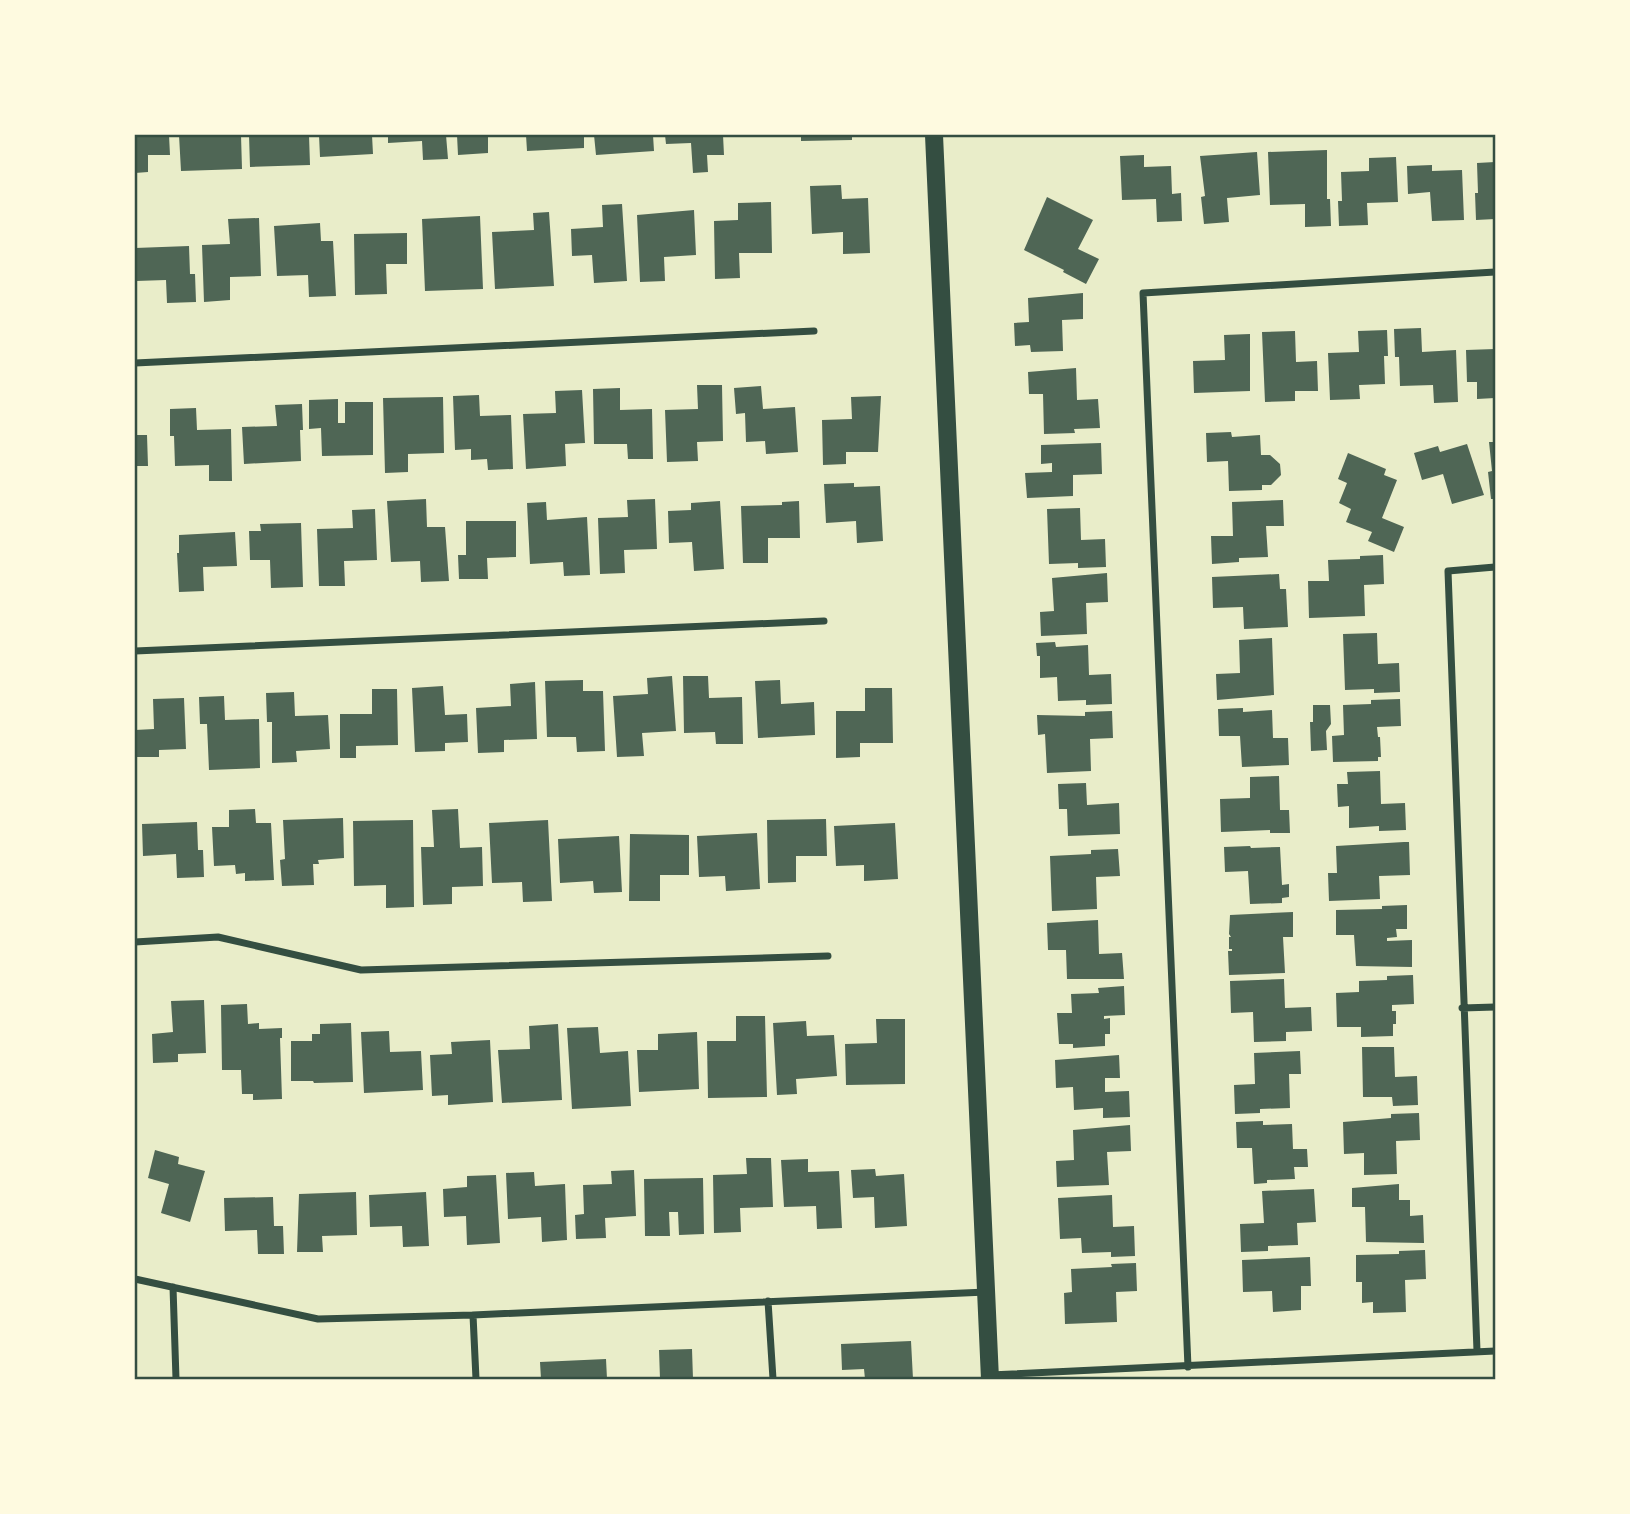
<svg xmlns="http://www.w3.org/2000/svg" width="1630" height="1514" viewBox="0 0 1630 1514" font-family="'Varela Round',sans-serif">
  <style>
    .building { fill: #4f6655 }
    .lines { fill: none; stroke-linecap: round; stroke-linejoin: round }
    .minor { stroke: #344e41; stroke-width: 7 }
    .primary { stroke: #344e41; stroke-width: 18 }
    .neatline { fill: none; stroke: #344e41; stroke-width: 2.5 }
  </style>
  <rect width="100%" height="100%" fill="#e9edc9"/>
  <!-- building -->
  <path class="building" d="M135,135H169L170,155H148V172L135,173Z
    M179,135H241L242,169L181,171Z
    M249,135H309L310,165L250,167Z
    M319,135H372L373,154L320,157Z
    M388,135H446L448,159L423,160L422,141L388,143Z
    M457,135H488V153L458,155Z
    M526,135H584V148L527,151Z
    M594,135H653L654,151L596,155Z
    M665,135H723L724,155H707L708,172L693,173L691,143L666,144Z
    M801,135H852V140L801,141Z
    M1327,150V199H1330L1331,226L1305,227V204L1270,205L1268,152Z
    M1257,152L1260,195L1227,198L1229,222L1204,224L1201,197L1205,196L1200,156Z
    M1144,155V167L1171,166L1172,194L1181,193L1182,221L1157,222L1156,199L1122,200L1120,156Z
    M1396,157L1398,202L1367,203L1368,225L1339,226L1338,201H1342L1341,172L1369,171V158Z
    M1495,162V219L1476,220L1475,193H1478L1477,163Z
    M1432,165V171L1462,170L1464,220L1432,221L1430,192L1408,194L1407,166Z
    M841,185L842,199L868,198L870,253L843,254V232L812,234L810,186Z
    M1047,197L1093,220L1078,249L1099,259L1086,284L1063,272L1064,270L1024,250Z
    M771,202L772,253H739L740,278L715,279L714,221L738,220V203Z
    M622,204L627,281L594,283L592,255L572,256L571,229L603,227L602,205Z
    M694,210L696,255L664,257L665,281L640,282L637,215Z
    M549,212L554,286L495,289L492,232L534,230L533,213Z
    M480,216L483,289L425,291L422,219Z
    M259,218L261,276L230,277V300L204,302L202,245L230,244L228,219Z
    M320,223L321,241H333L336,296L309,297L308,275L277,276L274,226Z
    M407,233V264H386L387,294L355,295L354,234Z
    M189,246L190,274H195L196,302L167,303L166,280L136,281L135,248Z
    M1083,293V319L1062,320L1063,351L1031,352L1030,345L1015,346L1014,323L1029,322L1028,298Z
    M1421,328L1422,352L1456,350L1458,402L1434,403L1433,385L1400,386L1399,357H1395L1394,329Z
    M1387,330L1388,356H1384L1385,384L1359,385L1360,399L1330,400L1328,353L1359,352L1358,331Z
    M1295,331L1296,362L1317,361L1318,391H1295V401L1265,402L1262,332Z
    M1250,334V391L1194,393L1193,361L1225,360L1224,335Z
    M1495,349V398L1477,399V382H1467L1466,350Z
    M1076,368L1077,400L1098,399L1100,428L1074,429L1075,433L1044,434L1043,394H1029L1028,372Z
    M697,385H722L723,441L697,442L698,461L667,462L665,410L698,409Z
    M761,386L763,409L795,407L798,452L766,454L765,441L746,442L745,413L736,414L734,388Z
    M620,388V410L652,409L653,459H628L627,444H594L593,389Z
    M582,390L585,443L565,444L566,466L526,469L523,414L556,413L555,391Z
    M479,395L480,416L511,415L513,469L488,470L487,459L471,460V449L455,450L453,396Z
    M881,396L878,452H846V464L823,465L822,420L852,419L851,397Z
    M443,397L444,453L408,454V472L385,473L383,398Z
    M338,399V423H345V402H373V455L322,456L321,428L309,429V400Z
    M302,404L303,430H300L301,461L244,464L242,427L277,426L275,405Z
    M196,408L197,430L231,429L232,481H209V465L175,466L174,436H170V409Z
    M1231,432L1232,437L1260,435L1261,455H1270L1280,464L1281,475L1271,485H1262V490L1229,491L1228,461L1207,462L1206,433Z
    M135,435H147L148,466H135Z
    M1489,442H1495V499H1491L1488,472L1492,471Z
    M1101,443L1102,474L1073,475V496L1027,498L1025,473L1052,472V463L1041,464V445Z
    M1467,444L1484,495L1452,504L1443,474L1422,480L1414,453L1438,446L1440,452Z
    M1348,453L1386,469L1384,475L1397,480L1382,518L1404,527L1394,552L1368,541L1372,532L1346,522L1351,509L1339,503L1347,483L1338,479Z
    M854,483V487L880,486L883,541L857,543L856,521L826,523L824,484Z
    M426,499L427,527H445L449,581L421,582L420,561L391,562L387,501Z
    M655,499L657,549L624,550L625,573L600,574L598,518L628,517L627,500Z
    M1283,500L1284,526H1266L1268,557L1239,558V562L1212,564L1211,536H1233L1232,502Z
    M720,501L724,569L694,571L692,542L669,543L668,511L691,510V503Z
    M799,501L800,538H768V563H743L741,506L782,505V502Z
    M546,502L547,520L587,517L590,575L564,576L563,562L530,564L527,503Z
    M1080,508L1081,540L1105,539L1106,567L1078,568V563L1049,564L1047,509Z
    M375,509L377,560L344,561L345,586H319L317,529L353,528L352,510Z
    M466,521H516V557L487,558L488,579H459L458,555H466Z
    M301,523L303,587L271,588L270,560H250L249,531H261L260,524Z
    M235,532L237,566L203,567L204,591L179,592L177,553H179V535Z
    M1383,555L1384,584L1364,585L1365,616L1309,618L1308,581H1329L1328,560L1360,559V556Z
    M1107,573L1108,602L1086,603L1087,634L1041,636L1040,612L1054,611L1052,578Z
    M1279,574L1280,589H1286L1288,627L1244,629L1243,607L1213,608L1212,577Z
    M1377,633L1378,664L1399,663L1400,692L1374,693V689L1345,690L1343,634Z
    M1272,638L1274,695L1217,700L1216,674L1240,673L1239,640Z
    M1055,642L1056,647L1088,645L1089,675L1111,674L1112,704L1086,705V700L1058,701L1057,677L1040,678V656H1037L1036,643Z
    M672,676L676,731L642,733L644,756L617,757L613,696L648,694L647,678Z
    M683,676H708L709,698L742,697L743,744H716L715,732L684,733Z
    M583,680V691H603L605,751L577,752L576,737H547L545,681Z
    M780,680L781,704L814,702L815,735L758,738L755,681Z
    M535,682L537,739L504,740V752L478,753L476,708L511,706L510,684Z
    M443,686L445,715L467,714L468,742L445,743V751L415,752L412,688Z
    M865,688H892L893,743H860V757L836,758V711H865Z
    M372,689H397L398,745L356,746V758H340V714H372Z
    M294,692L295,716L328,715L330,749L296,751L297,762L272,763V722H267L266,693Z
    M224,696L225,720L259,719L260,768L209,770L207,724H200L199,697Z
    M184,698L186,749L159,750V757H135V730L154,729L153,699Z
    M1400,699L1401,726L1377,727L1378,737H1380L1381,757H1378V761L1333,762L1332,736L1344,735L1343,705L1371,704V700Z
    M1313,705H1330L1331,724L1326,731L1327,750L1311,751L1310,722H1313Z
    M1243,708V712L1272,710L1273,738H1288L1289,765L1242,767L1240,736H1219L1218,709Z
    M1112,711L1113,738L1090,739L1091,771L1047,773L1045,734L1038,735L1037,715L1085,716V712Z
    M1380,771L1381,804L1405,803L1406,830L1379,831V826L1349,828V806L1338,807L1337,784H1348L1347,772Z
    M1279,776L1280,810H1289L1290,833H1270V830L1221,832L1220,799L1250,798V777Z
    M1086,783L1087,805L1119,803L1120,834L1068,836L1067,809H1059L1058,784Z
    M255,809L256,823H271L274,880L245,881V873L236,874L235,865L214,866L212,827H229V810Z
    M458,809L460,848L482,847L483,886L452,887V904L423,905L421,847H434L432,810Z
    M343,818L344,858L318,860L319,864H313L314,885L282,886L280,860L285,859L283,820Z
    M826,819L827,856H796V882L768,883L767,820Z
    M413,820L414,907L386,908V885L354,886L353,821Z
    M548,820L552,901L523,902L522,882L492,883L489,823Z
    M197,822L198,850H203L204,877L177,878L176,854L143,856L142,824Z
    M895,823L898,879L864,881V865L836,866L834,826Z
    M757,833L760,889L726,891L725,876L699,877L697,836Z
    M630,834L689,835V875H660V901H629Z
    M619,836L622,892L594,893L593,881L560,883L558,839Z
    M1404,842H1409L1410,875L1379,876L1380,899L1329,901L1328,873H1337L1336,846Z
    M1250,846L1251,848L1280,847L1282,885L1289,884V897L1282,898V903L1250,904L1248,871L1225,872L1224,847Z
    M1118,849L1120,876L1096,877L1097,909L1052,911L1050,856L1091,854V850Z
    M1407,905V929H1396L1397,937L1387,938V941L1412,940V967L1356,966L1354,935H1336V910L1382,909V906Z
    M1293,912V937H1283L1285,973L1229,975L1228,951H1232V949H1229V937H1231L1229,934L1230,915Z
    M1098,920L1099,954L1122,953L1124,979H1067L1066,950H1048L1047,923Z
    M1413,975L1414,1004L1392,1005V1011H1396V1024H1393V1036L1361,1037V1027H1337L1336,993L1359,992V981L1387,980V976Z
    M1284,979L1285,1008L1311,1007L1312,1031L1286,1032V1041L1254,1042L1253,1012L1231,1013L1230,981Z
    M1124,986L1125,1015L1104,1016V1019L1110,1018V1034H1105V1046L1073,1048V1044H1059L1057,1013H1072L1071,994L1099,993L1098,988Z
    M204,1000L206,1053L178,1054V1062L153,1063L152,1034L173,1032L171,1001Z
    M247,1004L248,1024L259,1023V1029L282,1028V1038H280L282,1099L253,1100V1094H242L241,1070H222L221,1005Z
    M736,1016H765L767,1097L708,1098L707,1041H736Z
    M876,1019H905V1084L846,1085L845,1044L877,1043Z
    M806,1021L807,1036L834,1035L837,1076L796,1079L797,1094L777,1095L773,1023Z
    M351,1023L353,1082L314,1083L313,1081H291V1041H312V1034H320V1024Z
    M558,1024L562,1100L502,1103L498,1050L530,1049L529,1026Z
    M598,1027L600,1053L628,1051L631,1106L572,1109L567,1028Z
    M389,1031L390,1052L421,1051L423,1090L364,1093L361,1032Z
    M697,1032L699,1089L639,1092L637,1050H658V1034Z
    M490,1040L493,1102L448,1105V1095L432,1096L430,1055L452,1054L451,1042Z
    M1362,1047H1394L1395,1077L1417,1076L1418,1105L1393,1106L1392,1097H1363Z
    M1300,1051L1301,1074H1289L1290,1108L1260,1109V1113L1235,1114L1234,1085L1255,1084L1254,1053Z
    M1119,1055L1120,1078H1105V1092L1129,1091L1130,1117L1103,1118V1108L1074,1110L1073,1087L1056,1088L1055,1060Z
    M1419,1113L1420,1140L1396,1141L1397,1174L1364,1175V1153L1344,1154L1343,1122L1391,1118V1114Z
    M1263,1121V1125L1292,1124L1293,1149H1307L1308,1167H1294L1295,1179L1267,1180V1183L1254,1184L1252,1148H1237L1236,1122Z
    M1130,1125L1131,1151L1107,1152L1109,1185L1057,1187L1056,1161L1074,1160L1073,1130Z
    M155,1150L179,1157L178,1164L205,1171L190,1222L161,1213L169,1184L148,1178Z
    M746,1158H771L773,1207L740,1208L741,1232L714,1233L713,1175L747,1174Z
    M808,1159V1172L839,1171L842,1228L817,1229L816,1206L784,1207L781,1160Z
    M875,1169L876,1176L904,1174L907,1226L875,1228L874,1197L853,1198L851,1170Z
    M634,1170L636,1216L605,1218L606,1238L576,1239L575,1215L584,1214L583,1185L612,1184L611,1171Z
    M534,1172L535,1186L565,1184L567,1240L542,1242L541,1217L508,1219L506,1173Z
    M496,1175L500,1243L467,1245L466,1216L444,1217L443,1189L467,1187V1176Z
    M703,1178L704,1234L679,1235L678,1212H669L670,1236H645L644,1179Z
    M1399,1184V1200H1410V1216L1423,1215L1424,1243L1366,1242L1365,1207H1352V1188Z
    M1314,1189L1316,1222L1297,1223L1298,1245L1268,1246V1251L1241,1252L1240,1224L1264,1223L1262,1191Z
    M356,1192L357,1235L322,1236L323,1252H297L299,1194Z
    M426,1192L429,1246L403,1247L402,1226L370,1227L369,1195Z
    M1112,1195L1113,1227L1134,1226L1135,1256L1111,1257V1252L1082,1253L1081,1238L1060,1239L1058,1198Z
    M273,1197L274,1226H283L284,1254H258L257,1230L225,1231L224,1198Z
    M1425,1250L1426,1279L1405,1280L1406,1312L1373,1313V1302L1362,1303V1282H1356V1255L1399,1254V1251Z
    M1310,1257L1311,1286H1301V1310L1273,1312L1272,1291L1243,1292L1242,1260Z
    M1136,1263L1137,1291L1116,1292L1117,1322L1065,1324L1064,1293L1072,1292L1071,1269L1112,1267L1111,1264Z
    M911,1341L913,1379H865L864,1369L842,1370L841,1344Z
    M692,1349L693,1379H660L659,1350Z
    M606,1359L607,1379H541L540,1362Z"/>
  <g class="lines">
    <!-- minor -->
    <path class="minor" d="M135,363L814,331
      M135,651L824,621
      M135,942L218,937L361,970L828,956
      M1462,1008L1495,1007
      M135,1279L318,1319L473,1315L986,1292
      M173,1287L176,1379
      M768,1301L773,1379
      M473,1315L476,1379
      M1477,1351L1448,571L1495,567
      M1188,1367L1143,293L1495,272
      M990,1375L1495,1351"/>
    <!-- primary -->
    <path class="primary" d="M934,135L990,1379"/>
  </g>
  <!-- border -->
  <rect width="1630" height="1514" fill="none" stroke="#fefae0" stroke-width="273"/>
  <rect x="136" y="136" width="1358" height="1242" class="neatline"/>
</svg>
